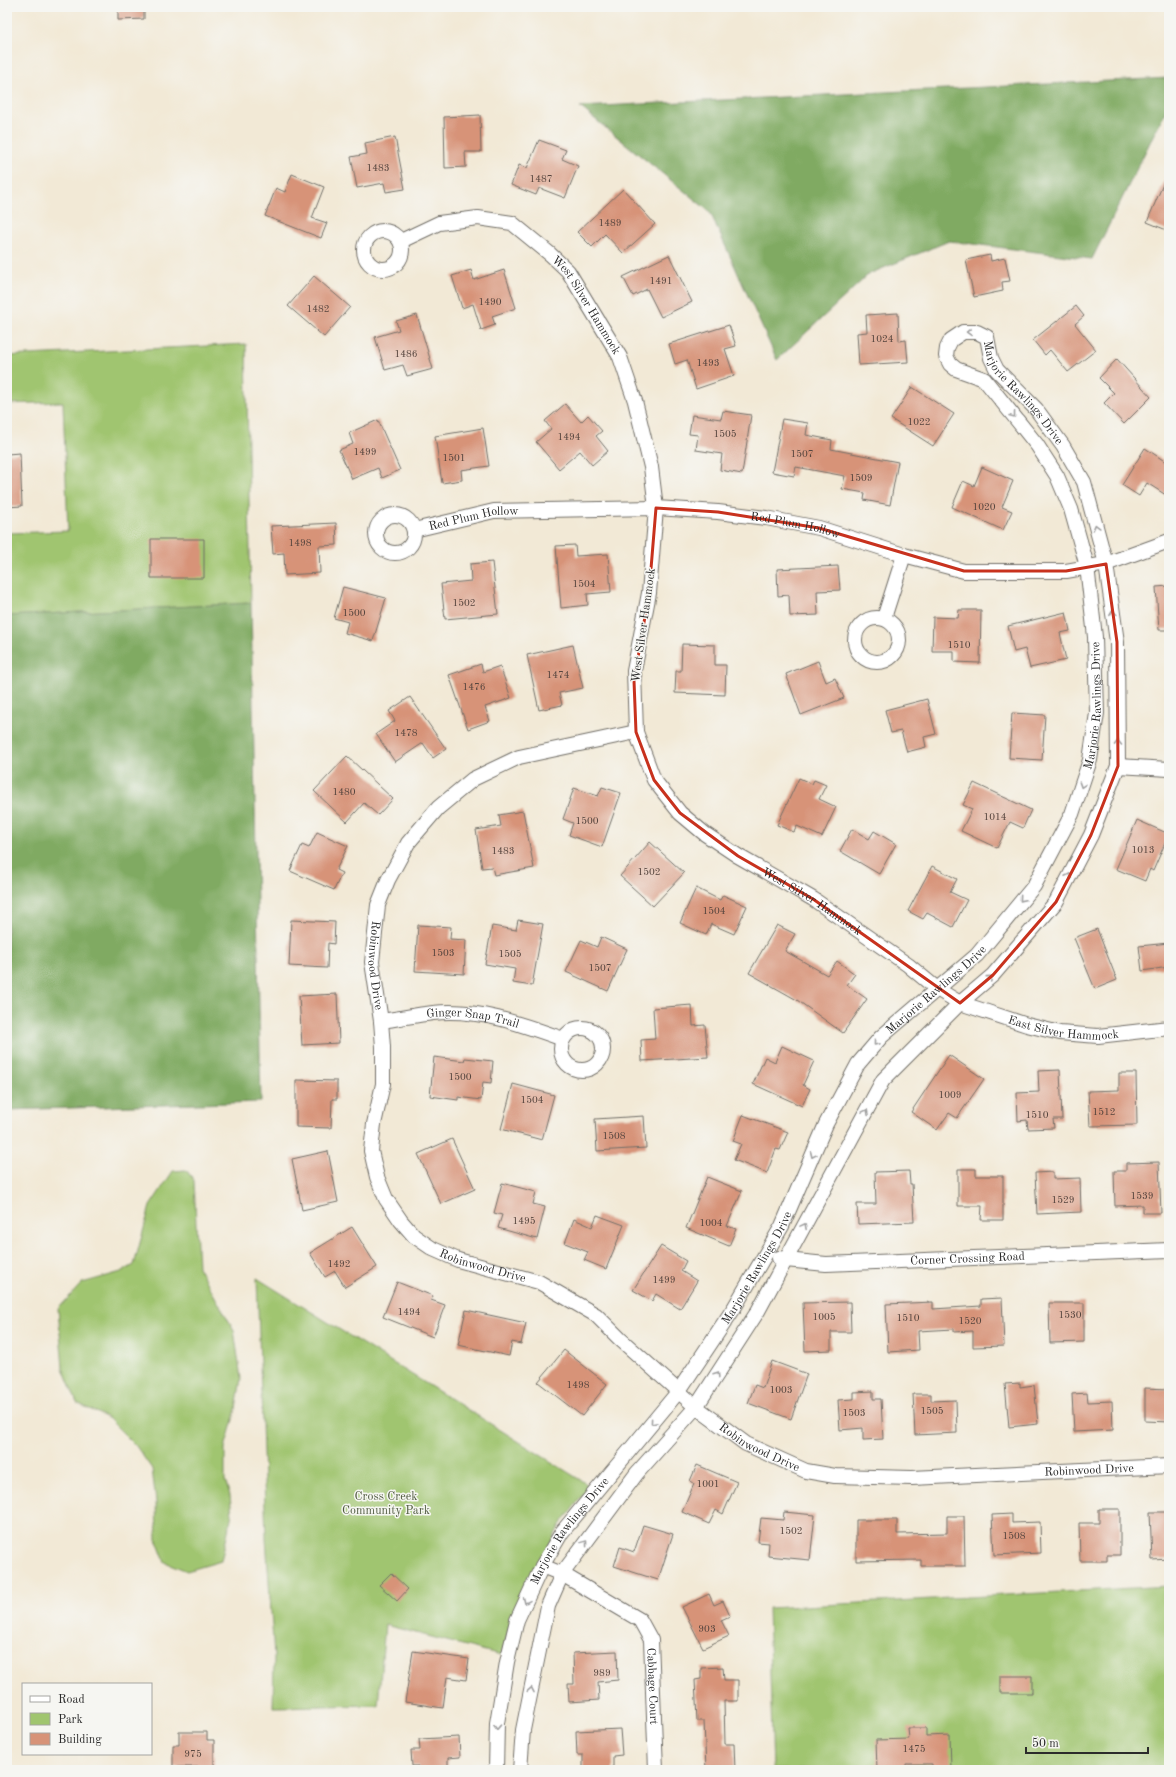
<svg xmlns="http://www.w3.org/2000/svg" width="1176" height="1777" viewBox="0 0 1176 1777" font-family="'Old Standard TT',serif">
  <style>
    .green { fill: #a0c56f; stroke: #66784d }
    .forest { fill: #80aa62; stroke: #566a46 }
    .building { fill: #d79378 }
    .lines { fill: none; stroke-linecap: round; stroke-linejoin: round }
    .minor-casing { stroke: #716e67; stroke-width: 16 }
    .minor { stroke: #fff; stroke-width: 14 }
    .oneway { stroke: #a0a0a0 }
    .marked { fill: none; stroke: #c8321e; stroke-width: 3; stroke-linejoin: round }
    .labels { text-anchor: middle; stroke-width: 3; stroke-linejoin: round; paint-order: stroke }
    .number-label { font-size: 10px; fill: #56453e }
    .street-label { font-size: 12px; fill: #2b2b2b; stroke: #f6f6f2 }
    .park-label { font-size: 12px; fill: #4e593f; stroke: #f6f6f2 }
  </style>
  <rect width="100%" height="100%" fill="#f6f6f2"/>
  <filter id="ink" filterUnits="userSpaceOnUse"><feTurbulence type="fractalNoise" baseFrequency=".025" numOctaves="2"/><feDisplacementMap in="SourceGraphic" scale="8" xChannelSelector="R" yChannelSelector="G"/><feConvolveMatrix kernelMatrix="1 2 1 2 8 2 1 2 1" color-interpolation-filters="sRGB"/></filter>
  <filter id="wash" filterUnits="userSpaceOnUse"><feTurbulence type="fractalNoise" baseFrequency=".012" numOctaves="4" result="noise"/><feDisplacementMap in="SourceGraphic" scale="16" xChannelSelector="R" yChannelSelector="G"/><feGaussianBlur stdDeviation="0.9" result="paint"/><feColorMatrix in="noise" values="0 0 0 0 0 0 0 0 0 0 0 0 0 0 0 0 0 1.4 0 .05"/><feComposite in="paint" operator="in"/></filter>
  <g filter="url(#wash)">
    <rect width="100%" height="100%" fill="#f2e9d6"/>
    <!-- green -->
    <path class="green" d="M246,344L251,603L7,616V533L68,531L63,402L7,404V356Z
      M186,1170L194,1180L198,1267L234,1330L241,1378L236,1409L225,1448V1481L230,1495L232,1514L221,1561L187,1571L165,1562L157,1541L156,1502L152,1469L136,1446L108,1418L77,1403L63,1368L58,1309L82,1283L121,1272L134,1265L150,1206L173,1171Z
      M257,1278L590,1486L560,1525L516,1609L501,1655L385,1625L378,1705L273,1707L274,1656L266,1538Z
      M1169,1586V1770H773L768,1608Z"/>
    <!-- forest -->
    <path class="forest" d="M1169,78V104L1092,259L949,241L869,274L777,360L710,212L580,107Z
      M251,603L261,1102L7,1110V616Z"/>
    <g id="blocks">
      <!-- building -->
      <path class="building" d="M118,7H144V19L118,20Z
        M480,115L481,152H465L466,167L445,168L444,117Z
        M395,137L405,189L386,192L384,183L357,188L351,157L367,154L365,143Z
        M539,140L566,150L562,159L578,166L565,198L539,188L536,195L511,185L519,165L527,168Z
        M1169,170V231L1147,222Z
        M292,174L324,187L312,218L327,223L321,238L265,216L276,188L285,192Z
        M623,189L655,224L623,253L605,234L592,247L577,232Z
        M669,255L692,302L661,317L647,289L633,296L623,277Z
        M990,255L991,261L1005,258L1010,281L1002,282L1003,291L974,297L966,260Z
        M471,270L474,280L504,270L516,308L492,316L495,325L481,330L473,304L462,308L452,276Z
        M314,276L350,307L324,337L288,306Z
        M1076,306L1084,316L1075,324L1096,350L1068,372L1050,350L1045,355L1033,340Z
        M898,313L899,341L906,340L908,362L859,365L857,333L867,332L866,315Z
        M417,315L433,369L407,376L403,365L385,370L375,337L399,330L396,321Z
        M729,325L736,346L725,349L734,376L696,389L687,360L675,364L669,344Z
        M1117,359L1151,397L1124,424L1104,403L1114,393L1099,378Z
        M912,387L954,414L933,446L891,419Z
        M565,404L581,422L588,415L602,431L596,436L608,451L592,465L580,451L559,469L536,442L551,429L545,421Z
        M723,411L751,415L742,474L720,470L722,454L696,450L698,435L689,434L692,415L721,419Z
        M782,419L808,423L806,435L832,440L831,449L898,462L890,505L864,500L865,493L842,489L845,476L796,467L794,476L772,472Z
        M378,420L400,470L382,478L378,468L352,479L339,450L353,444L349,433Z
        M483,428L489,466L461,470L462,480L442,483L435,436Z
        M1145,448L1169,464V497L1147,483L1139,496L1122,485Z
        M20,453L22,506L7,507V454Z
        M982,467L1013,481L1002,507L1012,511L1003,530L952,507L963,481L974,486Z
        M336,523L337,545L319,546L320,573L285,575L284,553L273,554L271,526Z
        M151,539H204V578H151Z
        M575,545L576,556L608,554L611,592L587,594L588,605L561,608L556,546Z
        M492,562L498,614L445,619L441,584L471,581L470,564Z
        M838,566L840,590L817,591L818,615L790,616L789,595L778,596L777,569Z
        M1169,586V630H1159L1156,587Z
        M343,587L386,598L373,641L345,633L348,622L334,618Z
        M959,610H981L980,663L954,662V651H932L933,617L958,618Z
        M1066,612L1070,631L1060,633L1066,660L1030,668L1025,649L1014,652L1008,626Z
        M682,644L715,645V665H726L725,695L675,693L676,671H681Z
        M573,645L583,688L559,693L562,705L539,710L527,655Z
        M818,661L826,682L835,678L844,698L801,715L786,674Z
        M481,664L483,672L500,666L511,698L485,707L490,721L468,729L449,675Z
        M410,697L446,749L433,758L423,743L395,762L376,734L395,721L389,711Z
        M927,699L936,734L924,737L926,747L907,752L901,731L891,733L885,710Z
        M1012,713L1045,715L1042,760L1009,758Z
        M347,756L393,799L378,815L364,803L347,822L314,791Z
        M799,778L812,784L814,780L826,785L819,799L836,807L822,837L797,826L794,832L777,825Z
        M974,783L1031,810L1023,828L1010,822L997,848L961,831L972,809L963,805Z
        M602,787L621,793L602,847L569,835L573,823L563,819L574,788L598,796Z
        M523,811L534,868L494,875L492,867L482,868L476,830L501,826L499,815Z
        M1137,820L1169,834L1153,871L1150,869L1145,881L1116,869Z
        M852,829L869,839L874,831L896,844L879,874L840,851Z
        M317,832L348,846L336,870L342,873L334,890L290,871L302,845L309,848Z
        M650,842L684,873L653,906L620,876Z
        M932,866L957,879L950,892L967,900L953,927L927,913L923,919L908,911Z
        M696,888L720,900L723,895L747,906L734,934L711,924L706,935L680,923Z
        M291,920L335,922L334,944L328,943L327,968L289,966Z
        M518,920L543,924L532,986L513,983L515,969L485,964L492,926L516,930Z
        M418,925L451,927L450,939L466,940L464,974L415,971Z
        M777,925L795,934L785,951L827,975L837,961L855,974L847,985L867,999L843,1033L797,1000L749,973Z
        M1097,929L1117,980L1095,989L1074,938Z
        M601,937L627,949L608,991L566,972L581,940L597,947Z
        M1169,943V967L1142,971L1139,946Z
        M337,994L339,1043L302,1045L299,996Z
        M692,1005L693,1026L705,1025L708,1057L642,1061L641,1040L655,1039L653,1008Z
        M782,1046L814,1061L803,1085L810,1089L802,1106L753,1084L765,1057L775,1062Z
        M949,1055L984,1079L957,1118L949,1113L937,1130L911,1112Z
        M434,1057L464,1061L465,1058L493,1061L491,1083L483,1082L481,1100L458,1097V1100L430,1096Z
        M1060,1070L1062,1119H1053L1054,1128L1028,1129L1027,1120L1018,1121L1017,1093L1039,1092L1038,1071Z
        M1119,1073H1136L1137,1125L1090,1126L1088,1091L1119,1090Z
        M296,1080L337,1081V1099H332L331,1128L296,1127Z
        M513,1084L554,1095L542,1140L501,1129Z
        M743,1115L788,1132L780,1150L776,1149L767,1173L734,1160L741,1144L733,1141Z
        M644,1116L646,1148L597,1151L595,1119Z
        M452,1139L475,1189L441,1204L418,1154Z
        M328,1151L338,1202L302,1210L292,1159Z
        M1159,1162L1161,1213H1143V1205L1115,1206L1114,1171H1126V1163Z
        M958,1169H976V1176H1003V1220H981L982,1206H958Z
        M909,1171L910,1184H912L914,1222L858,1224L857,1204H876L875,1172Z
        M1053,1172V1179L1080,1178L1081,1212L1037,1214L1035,1173Z
        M707,1177L742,1191L727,1226L736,1229L729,1246L686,1228Z
        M502,1183L536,1192L533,1204L545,1207L537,1239L498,1228L502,1215L494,1213Z
        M597,1215L624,1225L606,1269L584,1260L588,1252L565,1243L574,1219L592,1227Z
        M352,1227L377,1267L345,1287L335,1271L325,1277L310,1253Z
        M661,1246L686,1261L681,1271L697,1281L680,1309L656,1294L652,1301L633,1290Z
        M397,1282L433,1296L431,1300L445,1305L433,1337L383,1317Z
        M1002,1298L1004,1346L973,1347V1331L954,1332V1329L918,1331L919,1350L888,1352L886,1304L933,1302V1309L981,1306V1299Z
        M850,1302L851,1332H831V1350L805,1351L803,1303Z
        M1049,1303H1084V1342L1050,1343Z
        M466,1310L526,1323L521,1344L512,1342L509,1356L458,1345Z
        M564,1350L607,1384L582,1416L538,1382Z
        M772,1361L807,1374L791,1419L748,1403L755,1385L763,1388Z
        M1020,1383V1387L1034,1385L1038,1424L1009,1427L1005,1384Z
        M1145,1388L1168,1389L1169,1422L1145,1421Z
        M873,1391V1399H881L883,1439L863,1440V1428L840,1430L838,1400L854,1399V1392Z
        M1087,1393L1088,1402L1112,1401L1113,1430L1074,1432L1072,1394Z
        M913,1394H931V1401L956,1400L957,1433L915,1435Z
        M697,1465L737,1482L723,1514L716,1510L709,1524L682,1512L694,1484L690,1481Z
        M1099,1509H1120V1555H1107V1561H1080L1079,1523H1099Z
        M784,1512L815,1515L810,1560L768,1556L769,1543L758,1542L761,1518L783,1520Z
        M1150,1512H1169V1559L1152,1560Z
        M1012,1514V1523L1040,1522L1041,1553L994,1555L992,1515Z
        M947,1516H964L965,1566H921V1560L856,1561V1520H897V1534L947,1533Z
        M643,1525L673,1534L658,1580L614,1566L620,1547L634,1552Z
        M391,1573L408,1589L397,1601L379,1585Z
        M709,1594L714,1605L723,1601L730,1616L721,1620L729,1636L703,1648L682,1607Z
        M413,1651L469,1659L466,1680L447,1677L443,1708L405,1702Z
        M617,1651L618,1680L598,1682L599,1700L569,1702L568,1684H574L573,1653Z
        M723,1667L724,1680H738V1701H724L725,1744H734L735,1770H706L704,1721H697L695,1680L701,1679V1668Z
        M1000,1676H1032V1693H1000Z
        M908,1728H926V1736L950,1735L951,1768L932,1769V1764H906V1770H877L876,1740L909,1739Z
        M620,1729L622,1755L613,1756V1770H583V1755H577L576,1731Z
        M179,1732H207V1740H214V1767H173V1745H179Z
        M459,1737L460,1757L448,1758V1770H418V1766H412L411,1750H420L419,1739Z"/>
    </g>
  </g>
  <g filter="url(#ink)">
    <use href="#blocks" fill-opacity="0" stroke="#716e67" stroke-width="1"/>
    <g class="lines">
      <defs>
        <g id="minor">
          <circle cx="383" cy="250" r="19"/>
          <path id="s1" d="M401,241L439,223L478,218L512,223L550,254L568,271L620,357L635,401L651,467L656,508L649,593L634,671L636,732L654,780L680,813L705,834L738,856L813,899L908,965L937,989L960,1003L1027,1025L1060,1033L1098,1036L1169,1028"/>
          <circle cx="395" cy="534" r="19"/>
          <path id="s2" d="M414,530L494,511L656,508L718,512L766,518L819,528L904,555L964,571H1066L1106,564L1169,541"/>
          <circle cx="877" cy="640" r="22"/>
          <path d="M884,618L904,555"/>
          <path id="s3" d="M636,732L519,757L473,779L438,808L408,843L388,880L378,905L372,962L381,1021L383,1047V1084L374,1124L371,1151L377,1177L386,1199L401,1221L414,1236L433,1249L458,1260L539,1282L596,1315L620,1339L696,1407L746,1444L806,1471L835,1476L912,1478L1169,1466"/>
          <path d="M1118,766L1169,769"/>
          <path id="s4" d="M381,1021C398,1019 415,1015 433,1013C478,1008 521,1024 563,1039"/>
          <circle cx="582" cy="1049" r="21"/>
          <path id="s5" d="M779,1258L786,1260L826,1264L1169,1250"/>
          <path id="s6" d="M542,1566L562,1574L640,1620L651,1640L656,1770"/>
          <path id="s7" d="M496,1770L497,1723L500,1705L507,1662L517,1620L542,1566L562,1532L678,1392L734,1308L782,1226L826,1124L858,1064L881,1037L977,955L1034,886L1072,814L1090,760L1097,713L1095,637L1087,566L1071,509L1057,476L1037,445L984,379L956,369L950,364L946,356L947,348L951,340L963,332H977L987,337L991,358L997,370L1036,409L1063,446L1084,482L1106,564L1117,642L1118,766L1091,835L1056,902L993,975L960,1003L883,1080L758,1311L696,1407L637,1473L562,1574L548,1606L523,1730L520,1770"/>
        </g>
      </defs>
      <!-- minor casing -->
      <use href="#minor" class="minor-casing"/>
      <!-- minor -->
      <use href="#minor" class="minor"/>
    </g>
    <!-- one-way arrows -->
    <defs><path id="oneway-chevron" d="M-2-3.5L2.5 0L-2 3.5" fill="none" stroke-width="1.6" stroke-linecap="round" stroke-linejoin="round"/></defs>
    <g class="oneway">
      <use href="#oneway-chevron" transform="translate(969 332) rotate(179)"/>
      <use href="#oneway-chevron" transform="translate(1013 415) rotate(52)"/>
      <use href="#oneway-chevron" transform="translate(1096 527) rotate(-105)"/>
      <use href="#oneway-chevron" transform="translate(1113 613) rotate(-98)"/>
      <use href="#oneway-chevron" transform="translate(1118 743) rotate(-91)"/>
      <use href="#oneway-chevron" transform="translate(1082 785) rotate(108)"/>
      <use href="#oneway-chevron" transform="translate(1069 876) rotate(-63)"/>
      <use href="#oneway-chevron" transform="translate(1022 899) rotate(131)"/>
      <use href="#oneway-chevron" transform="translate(990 978) rotate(-41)"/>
      <use href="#oneway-chevron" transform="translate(876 1043) rotate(130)"/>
      <use href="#oneway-chevron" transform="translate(866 1112) rotate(-62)"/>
      <use href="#oneway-chevron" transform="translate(813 1155) rotate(114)"/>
      <use href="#oneway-chevron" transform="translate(804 1226) rotate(-62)"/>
      <use href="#oneway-chevron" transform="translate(717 1374) rotate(-57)"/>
      <use href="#oneway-chevron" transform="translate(653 1422) rotate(130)"/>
      <use href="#oneway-chevron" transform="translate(585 1543) rotate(-53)"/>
      <use href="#oneway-chevron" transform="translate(526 1601) rotate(114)"/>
      <use href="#oneway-chevron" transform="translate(531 1690) rotate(-79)"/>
      <use href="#oneway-chevron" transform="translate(497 1727) rotate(92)"/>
    </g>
  </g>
  <!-- marked area -->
  <path class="marked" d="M656,508L718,512L819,528L964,571H1066L1106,564L1117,642L1118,766L1091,835L1056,902L993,975L960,1003L813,899L738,856L680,813L654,780L636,732L634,681L649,593Z"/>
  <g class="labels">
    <!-- number labels -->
    <g class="number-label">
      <text x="378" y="171">1483</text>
      <text x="541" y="182">1487</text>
      <text x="610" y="226">1489</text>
      <text x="661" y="284">1491</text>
      <text x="490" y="305">1490</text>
      <text x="318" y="312">1482</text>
      <text x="882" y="342">1024</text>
      <text x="406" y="357">1486</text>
      <text x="708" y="366">1493</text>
      <text x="919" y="425">1022</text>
      <text x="725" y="437">1505</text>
      <text x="569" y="440">1494</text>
      <text x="365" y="455">1499</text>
      <text x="802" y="457">1507</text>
      <text x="454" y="461">1501</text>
      <text x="861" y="481">1509</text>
      <text x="984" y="510">1020</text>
      <text x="300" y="546">1498</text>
      <text x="584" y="587">1504</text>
      <text x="464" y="606">1502</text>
      <text x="354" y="616">1500</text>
      <text x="959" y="648">1510</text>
      <text x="558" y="678">1474</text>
      <text x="474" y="690">1476</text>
      <text x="406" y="736">1478</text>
      <text x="344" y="795">1480</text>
      <text x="995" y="820">1014</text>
      <text x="587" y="824">1500</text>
      <text x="1143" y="853">1013</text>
      <text x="503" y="854">1483</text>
      <text x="649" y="875">1502</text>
      <text x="714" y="914">1504</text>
      <text x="443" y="956">1503</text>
      <text x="510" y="957">1505</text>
      <text x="600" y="971">1507</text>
      <text x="460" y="1080">1500</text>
      <text x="950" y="1098">1009</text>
      <text x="532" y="1103">1504</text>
      <text x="1104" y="1115">1512</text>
      <text x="1037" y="1118">1510</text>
      <text x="614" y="1139">1508</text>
      <text x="1142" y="1199">1539</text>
      <text x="1063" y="1203">1529</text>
      <text x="524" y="1224">1495</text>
      <text x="711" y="1226">1004</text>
      <text x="339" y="1267">1492</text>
      <text x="664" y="1283">1499</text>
      <text x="409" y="1315">1494</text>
      <text x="1070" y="1318">1530</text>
      <text x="824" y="1320">1005</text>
      <text x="908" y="1321">1510</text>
      <text x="970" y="1324">1520</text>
      <text x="578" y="1388">1498</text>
      <text x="781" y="1393">1003</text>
      <text x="932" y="1414">1505</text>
      <text x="854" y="1416">1503</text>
      <text x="708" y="1487">1001</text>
      <text x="791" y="1534">1502</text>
      <text x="1014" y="1539">1508</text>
      <text x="707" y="1632">903</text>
      <text x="602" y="1676">989</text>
      <text x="914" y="1752">1475</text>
      <text x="193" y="1757">975</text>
    </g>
    <!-- street labels -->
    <g class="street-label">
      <text dy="4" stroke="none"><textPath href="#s1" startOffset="228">West Silver Hammock</textPath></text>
      <text dy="4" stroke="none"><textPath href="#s7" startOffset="1780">Marjorie Rawlings Drive</textPath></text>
      <text dy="4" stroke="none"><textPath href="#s2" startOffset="61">Red Plum Hollow</textPath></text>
      <text dy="4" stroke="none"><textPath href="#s2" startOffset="385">Red Plum Hollow</textPath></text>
      <text transform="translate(643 625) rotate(-82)" y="4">West Silver Hammock</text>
      <text dy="4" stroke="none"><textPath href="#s7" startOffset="1252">Marjorie Rawlings Drive</textPath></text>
      <text dy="4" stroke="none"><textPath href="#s1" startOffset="924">West Silver Hammock</textPath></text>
      <text dy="4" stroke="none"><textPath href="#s3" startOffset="392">Robinwood Drive</textPath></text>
      <text dy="4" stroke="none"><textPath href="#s7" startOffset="916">Marjorie Rawlings Drive</textPath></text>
      <text dy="4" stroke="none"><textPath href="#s4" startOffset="93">Ginger Snap Trail</textPath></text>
      <text dy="4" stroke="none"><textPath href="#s1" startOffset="1211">East Silver Hammock</textPath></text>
      <text dy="4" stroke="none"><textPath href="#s5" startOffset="189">Corner Crossing Road</textPath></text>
      <text dy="4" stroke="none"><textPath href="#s3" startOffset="752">Robinwood Drive</textPath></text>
      <text dy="4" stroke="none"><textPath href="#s7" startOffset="580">Marjorie Rawlings Drive</textPath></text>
      <text dy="4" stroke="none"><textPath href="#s3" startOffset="1088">Robinwood Drive</textPath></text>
      <text dy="4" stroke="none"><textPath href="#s3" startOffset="1424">Robinwood Drive</textPath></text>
      <text dy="4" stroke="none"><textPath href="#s7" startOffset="256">Marjorie Rawlings Drive</textPath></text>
      <text dy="4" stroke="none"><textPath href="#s6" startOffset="181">Cabbage Court</textPath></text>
    </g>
    <!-- park labels -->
    <g class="park-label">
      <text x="386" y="1500">Cross Creek<tspan x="386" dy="14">Community Park</tspan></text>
    </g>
  </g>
  <!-- margin -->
  <rect width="1176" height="1777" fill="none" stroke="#f6f6f2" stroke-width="24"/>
  <!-- legend -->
  <rect x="22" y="1683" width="130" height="72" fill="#f6f6f2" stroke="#a5a5a2"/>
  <rect x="30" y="1696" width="20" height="6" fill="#ffffff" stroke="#a5a5a2"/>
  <text x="58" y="1703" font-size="12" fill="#2b2b2b">Road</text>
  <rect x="30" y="1713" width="20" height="12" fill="#a0c56f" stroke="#a5a5a2"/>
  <text x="58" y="1723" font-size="12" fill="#2b2b2b">Park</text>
  <rect x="30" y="1733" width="20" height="12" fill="#d79378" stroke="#a5a5a2"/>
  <text x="58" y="1743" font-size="12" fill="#2b2b2b">Building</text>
  <!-- scale -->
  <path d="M1026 1747v6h122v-6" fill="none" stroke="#2b2b2b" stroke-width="2"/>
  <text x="1032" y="1747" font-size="12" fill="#2b2b2b" stroke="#f6f6f2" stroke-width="3" paint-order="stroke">50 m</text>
</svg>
